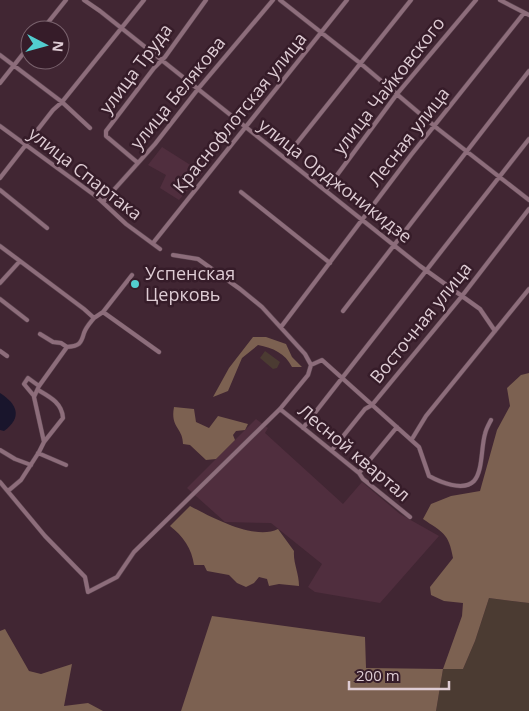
<svg xmlns="http://www.w3.org/2000/svg" width="529" height="711" viewBox="0 0 529 711" font-family="'Open Sans',sans-serif">
  <style>
    .built { fill: #502e3e }
    .green { fill: #4b3b32 }
    .forest { fill: #7c6151 }
    .water { fill: #19152c }
    .lines { fill: none; stroke-linecap: round; stroke-linejoin: round }
    .minor-casing { stroke: #5a434e; stroke-width: 5 }
    .minor { stroke: #8d6d7b; stroke-width: 4 }
    .poi-dot { fill: #52cdcf; stroke: #361c29; stroke-width: 2 }
    .labels { text-anchor: middle; stroke-width: 5; stroke-linejoin: round; paint-order: stroke }
    .street-label { font-size: 18px; fill: #deccd4; stroke: #361c29 }
    .poi-label { font-size: 18px; fill: #deccd4; stroke: #361c29; text-anchor: start }
  </style>
  <rect width="100%" height="100%" fill="#412633"/>
  <!-- built -->
  <path class="built" d="M162,147L203,173L179,200L160,188L166,175L148,165Z
    M256,419L268,428L265,433L343,504L362,482L400,514L439,536L380,603L315,592L308,587L322,564L271,523L225,522L187,488Z"/>
  <!-- green -->
  <path class="green" d="M265,351L280,362L277,368L273,369L260,358Z
    M489,598L529,603V711H436L443,669H463L475,641Z"/>
  <!-- forest -->
  <path class="forest" d="M253,337H266L286,344L292,357L302,367H292C285,353 273,348 258,345L242,358L228,391L213,397L229,368Z
    M529,373V603L489,598L475,641L463,669H443L436,711H181L212,616L365,637L366,668L443,669L462,616L463,603L444,601L431,595L430,587L453,558C449,533 442,532 423,519L431,504L451,496L480,491L497,430L510,406L507,388L521,375Z
    M174,407L194,409L196,422L209,428L218,416L248,424L245,430L236,431L233,435L235,440L216,459L206,460L190,445L183,444C183,428 170,428 174,407Z
    M190,506C211,517 255,541 278,529L294,551C293,563 299,573 299,586L279,584L269,586L267,579L259,577L254,583L246,587L237,583L229,575L207,571L204,565H194C192,549 183,536 170,526Z
    M5,629L29,671L41,674L72,664L64,706L88,703L103,711H0V631Z"/>
  <!-- water -->
  <path class="water" d="M0,393C17,404 23,417 4,431L0,430Z"/>
  <g class="lines">
    <defs>
      <path id="minor" d="M84,0L100,11L420,266L480,309L495,331
        M280,0L360,63L438,129L529,200
        M500,0L529,15
        M42,30L66,0
        M0,55L62,102L90,128
        M0,83L30,45
        M0,126L97,197L126,224L160,249
        M285,158L411,0
        M138,163L106,136V131L154,68L165,57L206,0
        M0,178L53,110L62,102L144,0
        M0,190L47,228
        M326,190L397,94L476,0
        M241,192L330,263
        M103,202L155,144L198,89L273,0
        M153,243L347,0
        M0,246L84,309L94,318C90,323 86,327 84,333C81,344 79,346 67,347L39,386L34,397L44,442L39,452L21,480L8,491
        M173,255L198,259L240,289L262,307L305,354L311,365
        M0,283L20,261
        M0,299L27,320
        M343,311L529,71
        M103,312L159,352
        M94,318L103,312L132,275
        M281,327L411,155L524,13
        M40,334L53,342L61,343L67,347
        M0,351L7,356
        M311,365L322,360L419,447L429,476C440,482 463,492 474,481C483,471 481,447 485,434C486,429 489,424 491,420
        M38,390C50,397 62,403 63,418L44,442
        M34,396L24,384L28,378L39,386
        M280,409L359,473L363,479L410,517
        M303,428L529,139
        M412,439L426,416L529,289
        M0,450L15,459L31,465
        M332,450L365,409L372,405L462,296L529,209
        M38,453L66,465
        M359,473L397,427
        M0,482L45,536L85,577L88,592L117,577L134,552L280,409L308,375L311,365"/>
    </defs>
    <!-- minor casing -->
    <use href="#minor" class="minor-casing"/>
    <!-- minor -->
    <use href="#minor" class="minor"/>
  </g>
  <!-- markers -->
  <circle class="poi-dot" cx="135" cy="284" r="5"/>
  <g class="labels">
    <!-- street labels -->
    <g class="street-label">
      <text transform="translate(136 69) rotate(-53)" y="6">улица Труда</text>
      <text transform="translate(389 86) rotate(-52)" y="6">улица Чайковского</text>
      <text transform="translate(178 93) rotate(-51)" y="6">улица Белякова</text>
      <text transform="translate(240 113) rotate(-51)" y="6">Краснофлотская улица</text>
      <text transform="translate(409 137) rotate(-52)" y="6">Лесная улица</text>
      <text transform="translate(85 174) rotate(38)" y="6">улица Спартака</text>
      <text transform="translate(335 181) rotate(38)" y="6">улица Орджоникидзе</text>
      <text transform="translate(421 323) rotate(-51)" y="6">Восточная улица</text>
      <text transform="translate(354 453) rotate(40)" y="6">Лесной квартал</text>
    </g>
    <!-- poi labels -->
    <g class="poi-label">
      <text x="145" y="280">Успенская<tspan x="145" dy="21">Церковь</tspan></text>
    </g>
  </g>
  <!-- north arrow -->
  <g transform="translate(45 45) rotate(96)"><circle r="24" fill="#361c29" stroke="#79626d"/>
  <path d="M0-4L9 19L0 12L-9 19Z" fill="#52cdcf"/>
  <text y="-8" font-size="14" font-weight="bold" text-anchor="middle" fill="#deccd4">N</text>
  </g>
  <!-- scale -->
  <path d="M349 681v8h100v-8" fill="none" stroke="#deccd4" stroke-width="2.5"/>
  <text x="356" y="681" font-size="15" fill="#deccd4" stroke="#361c29" stroke-width="4" paint-order="stroke">200 m</text>
</svg>
